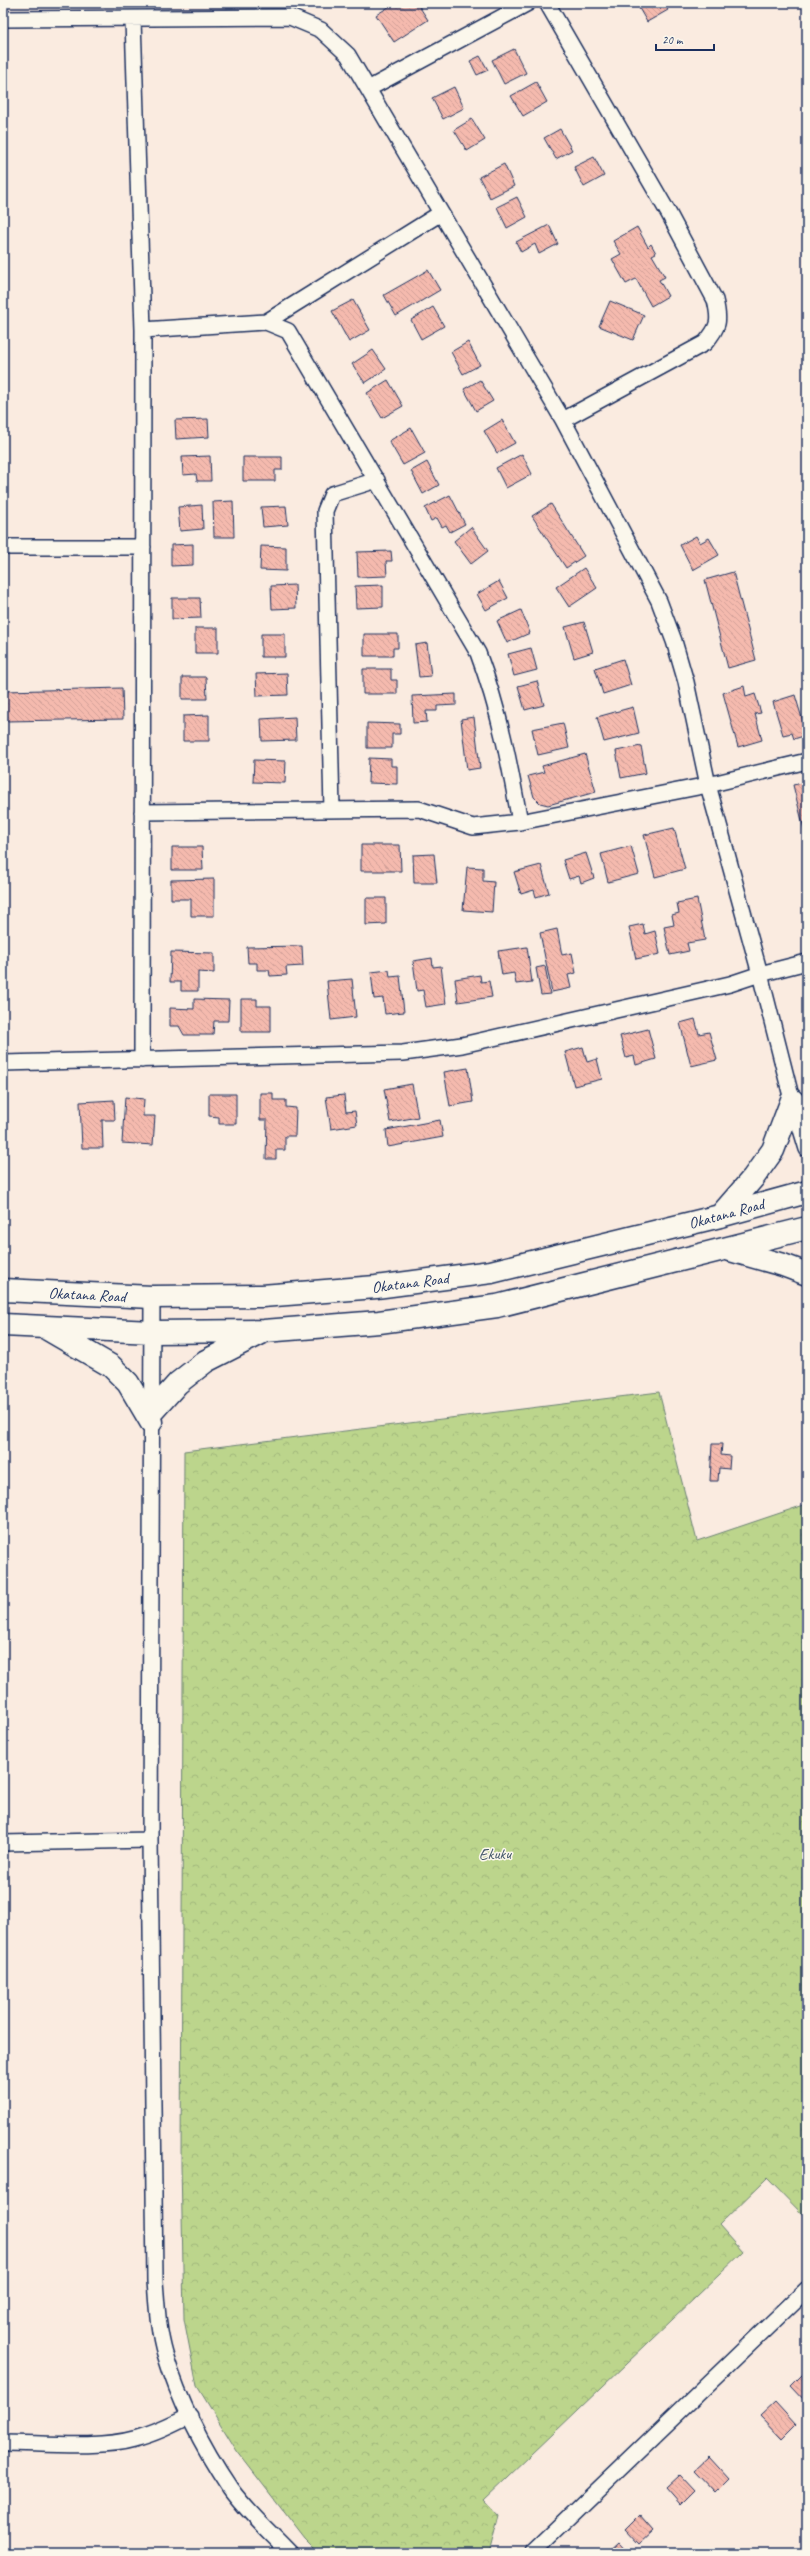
<svg xmlns="http://www.w3.org/2000/svg" width="810" height="2556" viewBox="0 0 810 2556" font-family="Caveat,sans-serif">
  <style>
    .park { fill: url(#park-crowns); stroke: #6c8275 }
    .building { fill: url(#building-back-hatch); stroke: #1b2f5e }
    .lines { fill: none; stroke-linecap: round; stroke-linejoin: round }
    .street-casing { stroke: #1b2f5e; stroke-width: 18 }
    .primary-casing { stroke: #1b2f5e; stroke-width: 25 }
    .street { stroke: #fbf7ec; stroke-width: 15 }
    .primary { stroke: #fbf7ec; stroke-width: 22 }
    .labels { text-anchor: middle; stroke-width: 3; stroke-linejoin: round; paint-order: stroke }
    .street-label { font-size: 16px; fill: #1b2f5e; stroke: #fbf7ec }
    .park-label { font-size: 16px; fill: #43586a; stroke: #fbf7ec }
  </style>
  <defs>
    <pattern id="park-crowns" width="20" height="18" patternUnits="userSpaceOnUse"><rect width="20" height="18" fill="#bcd58c"/><path d="M2 6a3 3 0 1 1 6 0M12 15a3 3 0 1 1 6 0" fill="none" stroke="#a1b77b"/></pattern>
    <pattern id="building-back-hatch" width="6" height="6" patternUnits="userSpaceOnUse"><rect width="6" height="6" fill="#f5baae"/><path d="M-1 5l2 2M0 0l6 6M5-1l2 2" fill="none" stroke="#d1a098"/></pattern>
  </defs>
  <rect width="100%" height="100%" fill="#faebe0"/>
  <filter id="ink" filterUnits="userSpaceOnUse"><feTurbulence type="fractalNoise" baseFrequency=".025" numOctaves="2"/><feDisplacementMap in="SourceGraphic" scale="8" xChannelSelector="R" yChannelSelector="G"/><feConvolveMatrix kernelMatrix="1 2 1 2 8 2 1 2 1" color-interpolation-filters="sRGB"/></filter>
  <g filter="url(#ink)">
    <!-- park -->
    <path class="park" d="M659,1392L697,1541L807,1504V2219L767,2178L719,2225L743,2252L484,2500L498,2515L488,2553H319L305,2539L237,2451L197,2386L184,2319L181,2164L184,1451Z"/>
    <!-- building -->
    <path class="building" d="M395,3H417L428,20L394,42L376,15Z
      M636,3H663L668,10L647,22Z
      M514,49L526,73L504,84L492,60Z
      M480,56L488,70L477,75L470,61Z
      M536,82L547,102L523,116L511,96Z
      M454,87L464,108L443,119L432,98Z
      M472,119L485,140L467,151L454,130Z
      M560,129L572,150L556,159L544,138Z
      M594,157L604,176L584,187L574,167Z
      M504,164L514,186L490,198L479,177Z
      M517,197L527,217L507,228L497,207Z
      M549,225L558,244L539,254L535,244L521,252L516,242Z
      M637,227L648,247L651,244L656,253L652,255L665,277L659,280L668,296L651,306L636,279L626,284L612,259L621,254L613,241Z
      M428,270L440,290L396,316L384,295Z
      M353,300L370,330L349,342L332,311Z
      M610,301L644,315L633,340L599,326Z
      M433,307L444,326L421,339L411,320Z
      M468,342L480,365L463,374L451,352Z
      M373,350L386,369L365,383L352,364Z
      M388,380L403,406L382,418L367,393Z
      M480,380L493,401L476,411L464,389Z
      M208,419L209,437L176,439L175,420Z
      M502,420L515,443L497,453L484,431Z
      M411,428L425,453L403,465L389,441Z
      M522,454L532,474L506,488L496,468Z
      M210,456L211,481H197L196,474L183,475L182,457Z
      M243,457H282V470H275V481H243Z
      M427,462L439,485L423,494L411,471Z
      M450,495L465,524L450,532L446,525L442,527L437,518L431,521L425,508Z
      M233,501L234,537H214L213,502Z
      M551,504L584,556L566,568L532,516Z
      M202,505L203,529L180,531L178,507Z
      M286,506L288,525L263,527L261,507Z
      M471,527L488,551L471,564L454,541Z
      M696,536L700,543L709,538L719,555L693,570L680,545Z
      M193,544V565L171,566V545Z
      M261,546L286,547V571L260,570Z
      M391,551L392,561H386L387,576L358,577L357,552Z
      M584,568L597,588L569,607L556,587Z
      M733,572L756,660L728,668L705,580Z
      M499,581L508,598L486,610L477,594Z
      M295,585L296,608L272,609L271,586Z
      M383,585V607L356,608L355,586Z
      M172,598H200L201,618L172,619Z
      M521,610L530,633L507,643L497,621Z
      M584,622L593,652L574,658L565,627Z
      M195,628H218V653H195Z
      M261,634H285V657H261Z
      M364,634H398V648H393V656H364Z
      M427,643L431,676L419,677L415,645Z
      M531,648L537,670L514,676L508,654Z
      M623,659L631,685L603,694L595,668Z
      M363,669H391V680H397V694H363Z
      M287,673L288,695L257,696L256,674Z
      M182,677H206L207,699H182Z
      M537,681L544,705L525,710L518,686Z
      M744,686L746,697L755,694L761,713L755,714L762,740L738,747L723,693Z
      M122,688L123,719L6,721L5,691Z
      M456,694V705L437,706V711H426L427,722L413,723L412,696Z
      M795,695L807,735L794,739L792,733L783,735L773,702Z
      M633,707L639,733L604,742L597,717Z
      M209,715V741H183V716Z
      M295,717L296,740L262,741L261,719Z
      M474,717L480,768L467,770L461,719Z
      M367,723L400,724V734H392V748H367Z
      M563,723L569,748L538,755L532,729Z
      M641,746L646,773L621,778L616,751Z
      M585,754L596,792L548,805L540,803L534,797L528,776L544,772L542,766Z
      M369,758L391,759V766H397V784L368,783Z
      M254,760L286,761L285,783L253,782Z
      M807,782V841L793,785Z
      M674,828L685,869L655,877L644,835Z
      M361,845H400L401,871H361Z
      M631,846L639,874L608,882L601,854Z
      M172,847H202L203,870H172Z
      M586,853L594,878L581,883L579,876L569,879L563,860Z
      M434,854L437,883H414L413,855Z
      M541,865L549,893L536,897L534,890L521,894L514,872Z
      M467,867L483,868V881L494,882L492,912L463,910Z
      M214,879V916H191V899H171V880Z
      M366,898H386V924L366,925Z
      M697,899L705,940L687,943L689,951L670,955L664,927L674,925L672,915L679,913L677,903Z
      M643,924L645,934L655,931L660,954L636,959L629,927Z
      M557,929L562,955L572,953L576,973L568,975L571,988L552,992L540,933Z
      M302,946L303,966L286,967L287,975L270,976L269,970H257V963H248L247,947Z
      M527,947L532,982L516,984L514,973L502,975L498,951Z
      M171,952L214,953V973L198,972V991H181V982H170Z
      M432,958L433,967L441,966L446,1004L426,1007L423,990L417,991L413,961Z
      M545,966L550,994L541,995L536,968Z
      M389,970L390,977L400,976L404,1012L385,1014L383,998L374,999L371,972Z
      M480,975L481,982L489,981L492,997L458,1002L455,979Z
      M352,979L356,1017L331,1020L327,981Z
      M194,999L229,1000L228,1021H214L213,1035H184L179,1026H170V1008L194,1009Z
      M241,999H257V1006H271V1032H241Z
      M695,1019L699,1034L709,1032L717,1060L691,1066L680,1023Z
      M648,1029L656,1059L636,1065L634,1056L626,1058L620,1036Z
      M583,1047L587,1062L597,1059L602,1079L574,1086L565,1052Z
      M468,1068L473,1102L450,1106L444,1072Z
      M412,1084L418,1117L390,1122L384,1089Z
      M260,1093H273V1100H286V1107L296,1108L295,1136H285V1150H276V1159H266L267,1120H260Z
      M209,1094H236V1124H219V1117L209,1116Z
      M344,1095L346,1112L355,1111L357,1125L331,1129L326,1097Z
      M125,1097L144,1099L143,1116H155L153,1145L122,1143Z
      M114,1100L115,1120H102L103,1148H82L80,1102Z
      M440,1120L443,1137L388,1147L386,1130Z
      M712,1444H722L721,1455L730,1456L729,1469L719,1468L718,1481H710Z
      M805,2372L807,2374V2403L791,2386Z
      M775,2402L796,2425L782,2439L760,2416Z
      M709,2456L730,2479L716,2493L694,2470Z
      M680,2475L694,2490L680,2504L666,2488Z
      M639,2515L653,2531L639,2544L625,2529Z
      M620,2542L630,2553H608Z
      M734,2548L739,2553H729Z"/>
    <g class="lines">
      <defs>
        <path id="street" d="M547,3L669,214L715,300C720,321 719,327 705,343L563,420
          M3,19L290,17L321,30L348,55L563,420L659,601L674,641L686,682L708,785L760,974L730,984L462,1045L403,1053L3,1063
          M133,20L143,330L142,1060
          M368,89L528,3
          M266,322L441,213
          M143,330L266,322L288,331L478,653C500,712 509,761 520,822
          M3,547H143
          M332,810L325,511L332,494L377,480
          M142,812L419,809L473,827L520,822L708,785L807,761
          M807,962L760,974L792,1100L807,1149
          M152,1297L150,1840L155,2281C157,2306 158,2330 165,2354C179,2400 203,2448 230,2488C247,2512 270,2532 290,2553
          M3,1843L150,1840
          M3,2443C40,2443 100,2449 134,2439C154,2434 172,2425 190,2416
          M532,2553L807,2289"/>
        <path id="primary" d="M720,1216L753,1178L773,1150L792,1100L807,1117
          M730,1250L783,1265L807,1274
          M3,1290L152,1297L262,1296L376,1287L491,1272L720,1216L807,1192
          M3,1325L152,1332L264,1331L379,1322L497,1306L807,1228
          M44,1327L111,1366L128,1383L151,1422
          M151,1413L178,1383L206,1361L261,1333"/>
      </defs>
      <!-- street casing -->
      <use href="#street" class="street-casing"/>
      <!-- primary casing -->
      <use href="#primary" class="primary-casing"/>
      <!-- street -->
      <use href="#street" class="street"/>
      <!-- primary -->
      <use href="#primary" class="primary"/>
    </g>
  </g>
  <g class="labels">
    <!-- street labels -->
    <g class="street-label">
      <text transform="translate(726 1213) rotate(-15)" y="6">Okatana Road</text>
      <text transform="translate(410 1282) rotate(-7)" y="6">Okatana Road</text>
      <text transform="translate(87 1294) rotate(3)" y="6">Okatana Road</text>
    </g>
    <!-- park labels -->
    <g class="park-label">
      <text x="495" y="1859">Ekuku</text>
    </g>
  </g>
  <!-- margin -->
  <rect width="810" height="2556" fill="none" stroke="#fbf7ec" stroke-width="16"/>
  <rect x="8" y="8" width="794" height="2540" fill="none" stroke="#1b2f5e" stroke-width="1.5" filter="url(#ink)"/>
  <!-- scale -->
  <path d="M656 44v6h58v-6" fill="none" stroke="#1b2f5e" stroke-width="2"/>
  <text x="662" y="44" font-size="12" fill="#1b2f5e" stroke="#fbf7ec" stroke-width="3" paint-order="stroke">20 m</text>
</svg>
